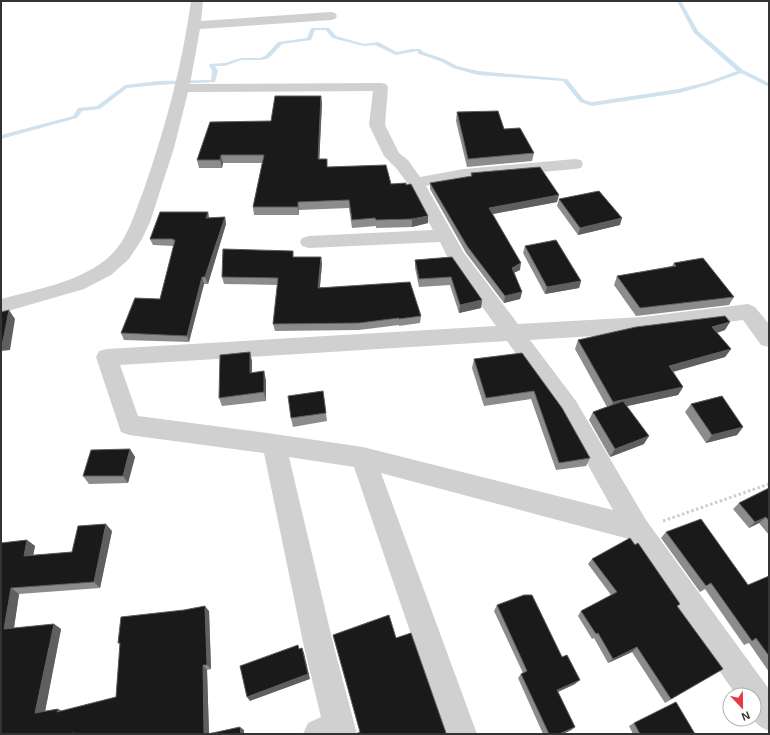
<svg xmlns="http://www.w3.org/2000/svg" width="770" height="735" font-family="Helvetica,sans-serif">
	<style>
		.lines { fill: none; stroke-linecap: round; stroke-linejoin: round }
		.stream { fill: #cfe2ee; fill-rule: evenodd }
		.path { stroke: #cdcdcd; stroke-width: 3; stroke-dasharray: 2.5 2.5; stroke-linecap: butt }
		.minor { fill: #d0d0d0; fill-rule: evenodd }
		.wall { fill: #8c8c8c }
		.shaded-wall { fill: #5f5f5f }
		.building { fill: #1a1a1a; stroke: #5f5f5f }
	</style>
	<rect width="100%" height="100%" fill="#fff"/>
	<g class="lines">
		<!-- stream -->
		<polygon class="stream" points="677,1 681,1 698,31 743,70 769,83 769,87 741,73 711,84 679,93 592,106 580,102 563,81 478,75 453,68 440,61 419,54 417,51 396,55 375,45 364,46 332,38 326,30 315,30 311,40 282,44 269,58 262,60 241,60 225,66 215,66 218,71 215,82 158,85 127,88 100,109 82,111 77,118 1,139 1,135 73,116 78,108 97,106 125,85 158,81 211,80 212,71 209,65 210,64 225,63 241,58 260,58 265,56 278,42 307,38 311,28 329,28 336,36 364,44 378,42 397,52 412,49 420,49 423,52 444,59 457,66 478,71 567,79 584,100 592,102 679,89 707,82 737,71 694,33"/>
		<!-- path -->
		<polyline class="path" points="663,521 769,484"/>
		<!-- minor -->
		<path class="minor" d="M191 1H203L201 21 331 12 335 13 337 16 335 19 331 20 200 29 190 84 381 83 386 84 388 87 385 125 399 153 408 160 420 177 464 169 575 159 581 160 583 164 581 168 575 169 464 179 426 186 464 253 518 324 642 317 748 304 755 307 769 324V347L761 345 743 320 642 333 530 340 576 401 646 520 769 689V731C748 722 754 715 754 695H736L629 539 381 473 477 734H445L354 467 289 457 334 647 357 734H303L308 723 321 717 304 647 264 453 129 435 121 432 96 357 99 351 107 349 496 326 450 262 440 242 309 248 302 246 300 242 302 238 309 236 433 230 408 184 396 168 384 156 369 125 373 91 188 92 174 148 150 222 142 239 129 259 111 275 84 289 1 313V299C38 289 81 282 110 256 128 239 134 214 143 192 165 129 182 67 191 1ZM507 341 560 415 613 510 363 447 274 434 138 416 120 365Z"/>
	</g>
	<!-- wall -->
	<g class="wall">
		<polygon points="322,103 319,159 328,167 391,184 406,185 428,223 412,227 376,228 376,226 352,228 349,208 299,210 299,215 254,215 253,207 262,163 223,163 222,168 199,168 197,160 271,121"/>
		<polygon points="457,112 504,129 534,153 532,161 467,167 456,121"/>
		<polygon points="471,173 557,202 492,214 520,270 514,273 522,292 520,299 504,303 466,253 430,189 430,183 471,177"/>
		<polygon points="559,199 620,225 578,235 557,206"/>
		<polygon points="208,212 209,218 225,217 226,224 208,284 204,284 189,342 124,340 121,333 160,299 174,246 153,245 150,239"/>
		<polygon points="525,246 581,281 579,288 545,294 523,253"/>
		<polygon points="294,257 321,257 322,264 320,287 421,316 420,323 399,326 399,325 359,330 275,331 273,324 278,285 224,284 222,277"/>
		<polygon points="452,257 482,300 481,308 459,313 450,285 419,287 415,268 415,260"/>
		<polygon points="674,263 734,297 729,305 636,316 614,285 617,276 672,266"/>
		<polygon points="725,330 717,333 731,349 725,357 673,372 683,387 678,395 627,406 644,444 610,457 589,420 593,412 607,407 575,349 578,340"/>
		<polygon points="522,353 590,458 586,466 556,470 531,399 484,406 472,368 474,359"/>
		<polygon points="252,361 252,373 266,380 266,401 222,406 219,398"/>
		<polygon points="323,391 327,421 293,427 291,418"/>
		<polygon points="691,404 743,427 737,435 706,443 685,412"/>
		<polygon points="130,449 135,457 128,483 89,484 83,476"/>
		<polygon points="769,488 769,535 759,523 749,528 733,509 739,503"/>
		<polygon points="112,531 100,588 19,594 14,628 54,624 61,629 45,711 58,709 62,711 116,697 120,644 118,643 209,611 211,669 207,670 209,734 244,730 244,734 1,734 1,543 27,540 35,546 33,555 72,552"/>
		<polygon points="666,532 748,585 769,576 769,672 749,643 744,645 705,589 700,592 661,538"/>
		<polygon points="592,559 677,607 723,669 665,703 632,652 608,663 594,638 592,639 578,616 581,611 611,595 588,564"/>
		<polygon points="497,605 575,684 558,692 575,727 571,730 563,734 543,734 518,678 521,674 523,673 494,611"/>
		<polygon points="333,635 396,638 446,733 445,734 356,734 360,732"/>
		<polygon points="634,723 695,734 633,734 629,726"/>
	</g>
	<!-- shaded-wall -->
	<g class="shaded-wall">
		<polygon points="321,96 322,103 319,167 318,159"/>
		<polygon points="221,155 223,163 222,168 220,160"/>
		<polygon points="559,195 557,202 488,215 489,208"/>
		<polygon points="298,202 299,210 299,215 298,207"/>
		<polygon points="208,212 209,219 206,218"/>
		<polygon points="428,216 428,223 412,227 412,219"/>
		<polygon points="225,217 226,224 208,284 205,277"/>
		<polygon points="622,218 620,225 578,235 580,228"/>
		<polygon points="321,257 322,264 319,295 318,288"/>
		<polygon points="521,263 520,270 511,274 512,268"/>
		<polygon points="202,277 204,284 189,342 187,336"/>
		<polygon points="581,281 579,288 545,294 547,287"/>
		<polygon points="522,292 520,299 504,303 505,296"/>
		<polygon points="482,300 481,308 459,313 460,305"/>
		<polygon points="9,310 15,319 10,350 1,351 1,342"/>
		<polygon points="730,322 725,330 707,336 712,327"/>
		<polygon points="731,349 725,357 665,374 669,366"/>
		<polygon points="250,352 252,361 252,382 250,373"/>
		<polygon points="264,371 266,380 266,401 264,392"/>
		<polygon points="683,387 678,395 609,410 613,402"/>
		<polygon points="743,427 737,435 706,443 712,435"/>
		<polygon points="649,436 644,444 610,457 615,449"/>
		<polygon points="130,449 135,457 128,483 123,476"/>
		<polygon points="766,517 759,523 749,528 755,522"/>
		<polygon points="106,524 112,531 100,588 94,582"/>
		<polygon points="27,540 35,546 32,562 24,556"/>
		<polygon points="11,588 19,594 13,634 4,629"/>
		<polygon points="205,606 209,611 211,669 207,665"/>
		<polygon points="54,624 61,629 44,717 35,713"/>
		<polygon points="637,647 632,652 608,663 613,659"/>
		<polygon points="302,648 304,653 310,679 250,701 247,697"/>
		<polygon points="203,665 207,670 209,734 204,734"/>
		<polygon points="580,680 575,684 553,694 557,690"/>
		<polygon points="58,709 65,713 57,712"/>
		<polygon points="240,727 244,730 244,734 241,734"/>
		<polygon points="575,727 571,730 563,734 559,734"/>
	</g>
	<!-- building -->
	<g class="building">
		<polygon points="275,96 321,96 318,159 327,159 327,167 386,165 391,184 406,183 406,185 411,184 428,216 412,219 376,220 375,218 352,220 349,200 298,202 298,207 253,207 264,155 221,155 220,160 197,160 210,122 271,121"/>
		<polygon points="498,111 504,129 520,128 534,153 468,159 457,112"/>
		<polygon points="540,167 559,195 489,208 521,263 512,268 522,292 505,296 467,246 430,183 472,176 471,173"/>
		<polygon points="599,191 622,218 580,228 559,199"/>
		<polygon points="160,212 208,212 206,218 225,217 205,277 202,277 187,336 121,333 135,298 160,299 175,240 173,240 173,239 150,239"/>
		<polygon points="556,240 581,281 547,287 525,246"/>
		<polygon points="223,249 293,251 293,257 321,257 318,288 410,282 421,316 399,319 399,318 359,323 273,324 278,278 222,277"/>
		<polygon points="452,257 482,300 460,305 451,277 419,279 415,260"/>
		<polygon points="703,258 734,297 640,308 617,276 676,266 674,263"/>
		<polygon points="9,310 3,341 1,342 1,312"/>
		<polygon points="725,316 730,322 712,327 731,349 669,366 683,387 613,402 578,340 636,327"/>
		<polygon points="250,352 250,373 264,371 264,392 219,398 220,355"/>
		<polygon points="522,353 562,408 590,458 559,463 534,391 486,398 474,359"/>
		<polygon points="323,391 326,413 291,418 288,396"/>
		<polygon points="722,396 743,427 712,435 691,404"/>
		<polygon points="623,401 649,436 615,449 593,412"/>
		<polygon points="130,449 123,476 83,476 91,450"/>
		<polygon points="769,488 769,521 766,517 755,522 739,503"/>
		<polygon points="701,519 748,585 769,576 769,656 756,638 752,641 711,583 706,586 666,532"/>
		<polygon points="106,524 94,582 11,588 4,629 54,624 35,713 58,709 57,712 116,697 120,643 118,643 121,617 184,610 205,606 207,665 203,665 204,734 74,734 74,733 68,734 1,734 1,543 27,540 24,556 72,552 78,526"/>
		<polygon points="630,538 635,545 638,543 680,604 677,606 723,669 671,699 637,647 613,659 598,633 596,634 581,611 617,592 592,559"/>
		<polygon points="524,595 532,595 562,657 567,655 580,680 557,690 575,727 559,734 549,734 521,674 527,671 497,605"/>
		<polygon points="389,615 396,638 411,633 446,733 442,734 356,734 360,732 333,635"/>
		<polygon points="298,645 299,649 302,648 308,674 247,697 240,666"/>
		<polygon points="676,702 695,734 640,734 634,723"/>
		<polygon points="240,727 241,734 208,734"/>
	</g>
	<!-- border -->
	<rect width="770" height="735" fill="none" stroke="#333333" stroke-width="4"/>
	<!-- north arrow -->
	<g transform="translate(742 707) rotate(158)"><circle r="19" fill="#ffffff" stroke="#adadad"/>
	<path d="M0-3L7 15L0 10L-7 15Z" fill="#e63946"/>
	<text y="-6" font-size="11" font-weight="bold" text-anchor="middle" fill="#333333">N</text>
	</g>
</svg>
